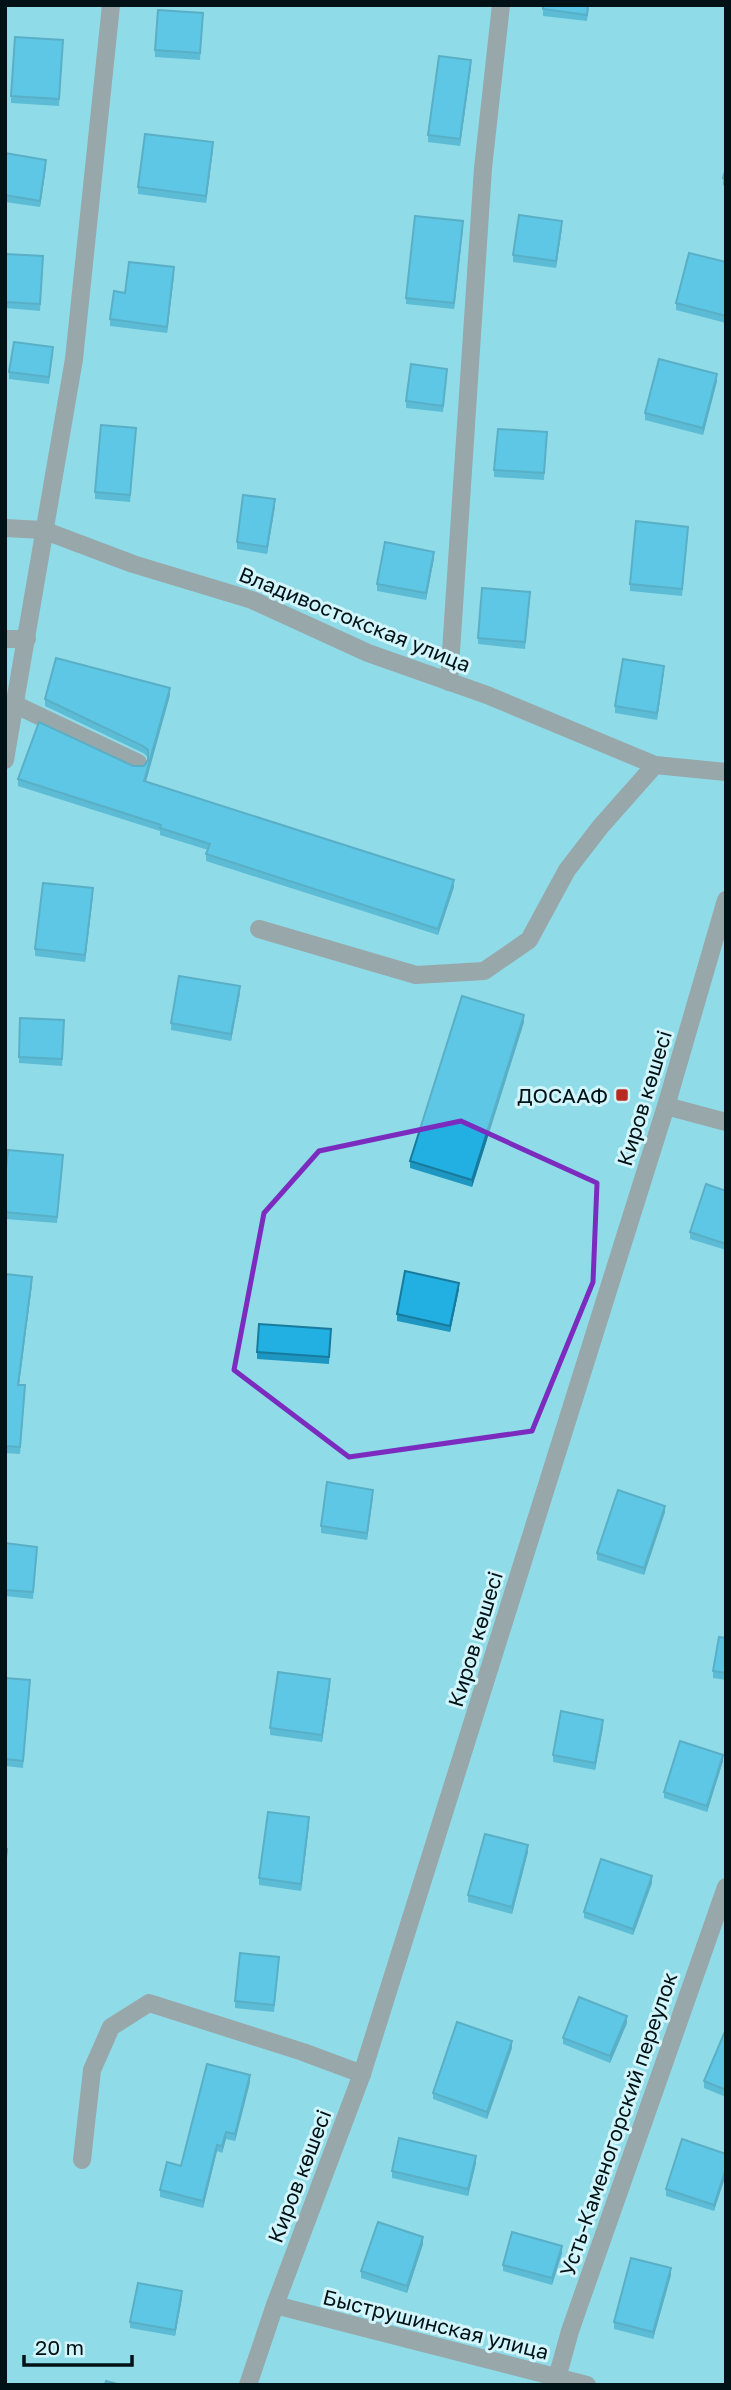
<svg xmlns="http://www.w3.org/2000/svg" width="731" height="2390" font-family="'Golos Text',sans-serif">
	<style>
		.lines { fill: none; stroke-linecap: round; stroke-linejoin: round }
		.minor { stroke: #a16860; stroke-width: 18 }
		.wall { fill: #1d97c2 }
		.shaded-wall { fill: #187b9e }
		.building { fill: #22b0e2; stroke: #187b9e; stroke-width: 2 }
		.marked { fill: none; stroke: #7b2cbf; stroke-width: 5; stroke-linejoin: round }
		.poi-dot { fill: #b82a21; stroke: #d1f5fb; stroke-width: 2.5 }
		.labels { text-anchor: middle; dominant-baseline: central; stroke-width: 6; stroke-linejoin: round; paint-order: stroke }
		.street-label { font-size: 21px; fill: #001216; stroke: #d1f5fb }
		.poi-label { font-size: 21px; fill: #001216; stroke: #d1f5fb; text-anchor: end }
	</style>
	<rect width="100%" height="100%" fill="#8fdbe8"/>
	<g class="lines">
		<!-- minor -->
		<g class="minor">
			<polyline points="5,528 43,530 133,564 252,600 368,653 487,695 655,765 726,772"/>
			<polyline points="5,639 27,639"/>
			<polyline points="449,682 483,168 501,5"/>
			<polyline points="16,705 138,763"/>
			<polyline points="5,760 74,359 111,5"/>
			<polyline points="259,929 416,975 484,971 529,940 567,870 601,826 655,765"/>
			<polyline points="666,1106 726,1122"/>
			<polyline points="82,2160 92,2070 111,2027 149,2003 303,2052 362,2074"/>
			<polyline points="275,2305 587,2385"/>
			<polyline points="557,2378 570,2331 726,1887"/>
			<polyline points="248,2385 275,2305 362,2074 666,1106 726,900"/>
		</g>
	</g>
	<!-- wall -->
	<g class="wall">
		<polygon points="543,5 589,5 587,21 543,16"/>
		<polygon points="203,13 200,60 155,57 155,50"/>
		<polygon points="63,40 59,106 11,103 11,96"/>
		<polygon points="471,67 460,146 428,142 428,135"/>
		<polygon points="213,149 206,203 138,194 138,187"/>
		<polygon points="5,153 46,167 40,207 5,202"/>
		<polygon points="726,168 726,186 723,185 723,178"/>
		<polygon points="463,228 454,309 406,304 406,298"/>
		<polygon points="562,228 556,268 513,262 513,255"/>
		<polygon points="5,254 43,263 40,311 5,308"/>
		<polygon points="726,262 726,323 676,310 676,303"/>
		<polygon points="174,274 167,333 110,326 110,319 125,293"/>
		<polygon points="53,354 49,384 9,379 9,372"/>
		<polygon points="447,375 443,412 406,408 406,401"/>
		<polygon points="717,381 703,435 645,420 645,413"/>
		<polygon points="547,432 544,480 494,477 494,470"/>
		<polygon points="136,434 130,502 95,499 95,492"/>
		<polygon points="275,506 267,554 237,549 237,542"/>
		<polygon points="688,534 682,596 630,591 630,584"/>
		<polygon points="434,558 426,600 377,591 377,584"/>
		<polygon points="530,599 525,649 478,644 478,638"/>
		<polygon points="664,672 657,720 615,713 615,706"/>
		<polygon points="170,695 146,782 454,887 438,935 206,861 206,854 208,850 160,835 160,831 18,786 18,779 144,766 148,761 148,757 143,753 45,706 45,699"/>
		<polygon points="93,895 85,962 35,956 35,949"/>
		<polygon points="240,993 231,1041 171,1030 171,1023"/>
		<polygon points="20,1018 64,1020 62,1066 19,1063"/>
		<polygon points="524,1022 472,1187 410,1168 410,1161"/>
		<polygon points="63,1162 57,1223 5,1219 5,1179"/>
		<polygon points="726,1191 726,1250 690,1239 690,1232"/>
		<polygon points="5,1274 32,1284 19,1385 25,1392 20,1454 5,1453"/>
		<polygon points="459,1289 450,1332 397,1321 397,1314"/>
		<polygon points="331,1329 329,1364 257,1359 257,1352"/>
		<polygon points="373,1496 367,1540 321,1533 321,1526"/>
		<polygon points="665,1512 644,1575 597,1560 597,1553"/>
		<polygon points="5,1543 37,1553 33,1599 5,1596"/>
		<polygon points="726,1638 726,1680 713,1678 713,1671"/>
		<polygon points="5,1678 30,1687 23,1768 5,1766"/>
		<polygon points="330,1686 322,1742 270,1735 270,1728"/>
		<polygon points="603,1727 595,1770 553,1762 553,1755"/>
		<polygon points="723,1761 707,1812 664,1798 664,1792"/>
		<polygon points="309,1824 301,1891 259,1885 259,1878"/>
		<polygon points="528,1852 512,1914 468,1902 468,1895"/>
		<polygon points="652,1883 633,1935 584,1918 584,1912"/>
		<polygon points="279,1964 274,2012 235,2008 235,2001"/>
		<polygon points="627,2023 610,2063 563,2044 563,2038"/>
		<polygon points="726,2029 726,2097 704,2088 704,2081"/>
		<polygon points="512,2048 487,2119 433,2099 433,2093"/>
		<polygon points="250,2082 235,2141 226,2139 222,2153 217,2151 203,2208 160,2197 160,2190 181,2166"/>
		<polygon points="726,2154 714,2211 666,2196 666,2189"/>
		<polygon points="476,2163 468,2196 392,2178 392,2171"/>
		<polygon points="423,2244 407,2293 361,2278 361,2271"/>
		<polygon points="562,2253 552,2285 503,2271 503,2265"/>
		<polygon points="671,2275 653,2339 614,2329 614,2322"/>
		<polygon points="182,2298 175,2336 130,2328 130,2322"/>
	</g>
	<!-- shaded-wall -->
	<g class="shaded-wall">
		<polygon points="471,60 471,67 460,146 460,139"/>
		<polygon points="213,142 213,149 206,203 206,196"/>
		<polygon points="46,160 46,167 40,207 40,201"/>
		<polygon points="463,221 463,228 454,309 454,303"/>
		<polygon points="562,221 562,228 556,268 556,261"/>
		<polygon points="174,267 174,274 167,333 167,327"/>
		<polygon points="717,374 717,381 703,435 703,428"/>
		<polygon points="275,499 275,506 267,554 267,547"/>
		<polygon points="434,552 434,558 426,600 426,593"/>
		<polygon points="664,666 664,672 657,720 657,713"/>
		<polygon points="170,688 170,695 144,788 144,781"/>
		<polygon points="454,880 454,887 438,935 438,929"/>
		<polygon points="93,888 93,895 85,962 85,955"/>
		<polygon points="240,986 240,993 231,1041 231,1034"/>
		<polygon points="524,1015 524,1022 472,1187 472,1180"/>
		<polygon points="32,1277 32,1284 18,1391 18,1385"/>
		<polygon points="459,1283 459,1289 450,1332 450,1326"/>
		<polygon points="373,1490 373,1496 367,1540 367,1533"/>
		<polygon points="665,1506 665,1512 644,1575 644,1568"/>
		<polygon points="330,1679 330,1686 322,1742 322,1735"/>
		<polygon points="603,1720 603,1727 595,1770 595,1763"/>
		<polygon points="723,1755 723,1761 707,1812 707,1806"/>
		<polygon points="309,1817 309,1824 301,1891 301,1884"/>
		<polygon points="528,1845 528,1852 512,1914 512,1907"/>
		<polygon points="652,1876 652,1883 633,1935 633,1929"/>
		<polygon points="627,2016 627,2023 610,2063 610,2056"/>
		<polygon points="512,2041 512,2048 487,2119 487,2112"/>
		<polygon points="250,2075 250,2082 235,2141 235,2134"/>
		<polygon points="226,2132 226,2139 222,2153 222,2146"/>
		<polygon points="217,2145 217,2151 203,2208 203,2201"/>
		<polygon points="476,2156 476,2163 468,2196 468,2189"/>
		<polygon points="726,2168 726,2175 714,2211 714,2205"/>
		<polygon points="423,2237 423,2244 407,2293 407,2286"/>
		<polygon points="562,2246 562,2253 552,2285 552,2278"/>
		<polygon points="671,2268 671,2275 653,2339 653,2332"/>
		<polygon points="182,2291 182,2298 175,2336 175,2330"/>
	</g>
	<!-- building -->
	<g class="building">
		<polygon points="543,5 588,5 587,15 543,9"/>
		<polygon points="158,10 203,13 200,53 155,50"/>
		<polygon points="15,37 63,40 59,99 11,96"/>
		<polygon points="439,56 471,60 460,139 428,135"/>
		<polygon points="145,134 213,142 206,196 138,187"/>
		<polygon points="5,153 46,160 40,201 5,195"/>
		<polygon points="726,168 726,179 723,178"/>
		<polygon points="519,215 562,221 556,261 513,255"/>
		<polygon points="415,216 463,221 454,303 406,298"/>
		<polygon points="689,253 726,262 726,316 676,303"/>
		<polygon points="5,254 43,256 40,304 5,302"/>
		<polygon points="129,262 174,267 167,327 110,319 114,291 125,293"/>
		<polygon points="14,342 53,347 49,377 9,372"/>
		<polygon points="659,359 717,374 703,428 645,413"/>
		<polygon points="411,364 447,369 443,406 406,401"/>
		<polygon points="101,425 136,428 130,495 95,492"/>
		<polygon points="498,429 547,432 544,473 494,470"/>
		<polygon points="243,495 275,499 267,547 237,542"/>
		<polygon points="636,521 688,527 682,589 630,584"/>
		<polygon points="385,542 434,552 426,593 377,584"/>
		<polygon points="482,588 530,592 525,642 478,638"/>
		<polygon points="56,658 170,688 144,781 454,880 438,929 206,854 210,844 160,828 161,825 18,779 39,722 133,766 144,766 148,760 148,750 143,746 45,699"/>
		<polygon points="623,659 664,666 657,713 615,706"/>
		<polygon points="43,883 93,888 85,955 35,949"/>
		<polygon points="179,976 240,986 231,1034 171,1023"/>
		<polygon points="462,996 524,1015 472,1180 410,1161"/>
		<polygon points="20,1018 64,1020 62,1059 19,1057"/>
		<polygon points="8,1150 63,1155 57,1217 5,1212 5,1179"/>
		<polygon points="706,1184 726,1191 726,1244 690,1232"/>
		<polygon points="405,1271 459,1283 450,1326 397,1314"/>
		<polygon points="5,1274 32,1277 18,1385 25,1385 20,1447 5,1446"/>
		<polygon points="259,1324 331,1329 329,1357 257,1352"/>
		<polygon points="327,1482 373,1490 367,1533 321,1526"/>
		<polygon points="618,1490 665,1506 644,1568 597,1553"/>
		<polygon points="5,1543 37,1547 33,1592 5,1590"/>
		<polygon points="719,1637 726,1638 726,1673 713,1671"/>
		<polygon points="278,1672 330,1679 322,1735 270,1728"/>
		<polygon points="5,1678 30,1680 23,1761 5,1759"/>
		<polygon points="561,1711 603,1720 595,1763 553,1755"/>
		<polygon points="680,1741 723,1755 707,1806 664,1792"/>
		<polygon points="268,1812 309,1817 301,1884 259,1878"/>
		<polygon points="485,1834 528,1845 512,1907 468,1895"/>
		<polygon points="5,1848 7,1849 5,1867"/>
		<polygon points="601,1859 652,1876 633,1929 584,1912"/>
		<polygon points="240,1953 279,1957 274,2005 235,2001"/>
		<polygon points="579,1997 627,2016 610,2056 563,2038"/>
		<polygon points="457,2022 512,2041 487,2112 433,2093"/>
		<polygon points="726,2029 726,2090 704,2081"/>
		<polygon points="207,2064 250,2075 235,2134 226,2132 222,2146 217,2145 203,2201 160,2190 167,2162 181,2166"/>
		<polygon points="399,2138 476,2156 468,2189 392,2171"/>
		<polygon points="682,2139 726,2154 726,2168 714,2205 666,2189"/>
		<polygon points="378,2222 423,2237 407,2286 361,2271"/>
		<polygon points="512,2232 562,2246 552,2278 503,2265"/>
		<polygon points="631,2258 671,2268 653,2332 614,2322"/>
		<polygon points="138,2283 182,2291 175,2330 130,2322"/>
		<polygon points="106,2381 121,2385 105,2385"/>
	</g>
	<!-- marked area -->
	<path d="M0 0H731V2390H0ZM461 1121 597 1183 593 1282 532 1431 349 1457 234 1370 264 1213 319 1151Z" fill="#8fdbe8" fill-opacity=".55" fill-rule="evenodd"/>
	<path class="marked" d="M461 1121 597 1183 593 1282 532 1431 349 1457 234 1370 264 1213 319 1151Z"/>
	<!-- markers -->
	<rect class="poi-dot" x="615" y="1088" width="14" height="14" rx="3.5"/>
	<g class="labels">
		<!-- street labels -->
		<g class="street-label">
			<text transform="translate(355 619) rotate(22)">Владивостокская улица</text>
			<text transform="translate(644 1098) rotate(-73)">Киров көшесі</text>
			<text transform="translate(475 1639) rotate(-73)">Киров көшесі</text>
			<text transform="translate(618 2124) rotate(-71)">Усть-Каменогорский переулок</text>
			<text transform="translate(299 2176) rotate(-69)">Киров көшесі</text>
			<text transform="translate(436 2324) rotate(14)">Быструшинская улица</text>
		</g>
		<!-- poi labels -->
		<g class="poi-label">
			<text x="608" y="1095">ДОСААФ</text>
		</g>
	</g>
	<!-- border -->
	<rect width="731" height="2390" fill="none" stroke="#001216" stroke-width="14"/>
	<!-- scale -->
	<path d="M24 2355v10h108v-10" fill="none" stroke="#001216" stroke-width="3.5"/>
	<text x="35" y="2355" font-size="21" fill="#001216" stroke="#d1f5fb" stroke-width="5" paint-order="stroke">20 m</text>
</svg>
